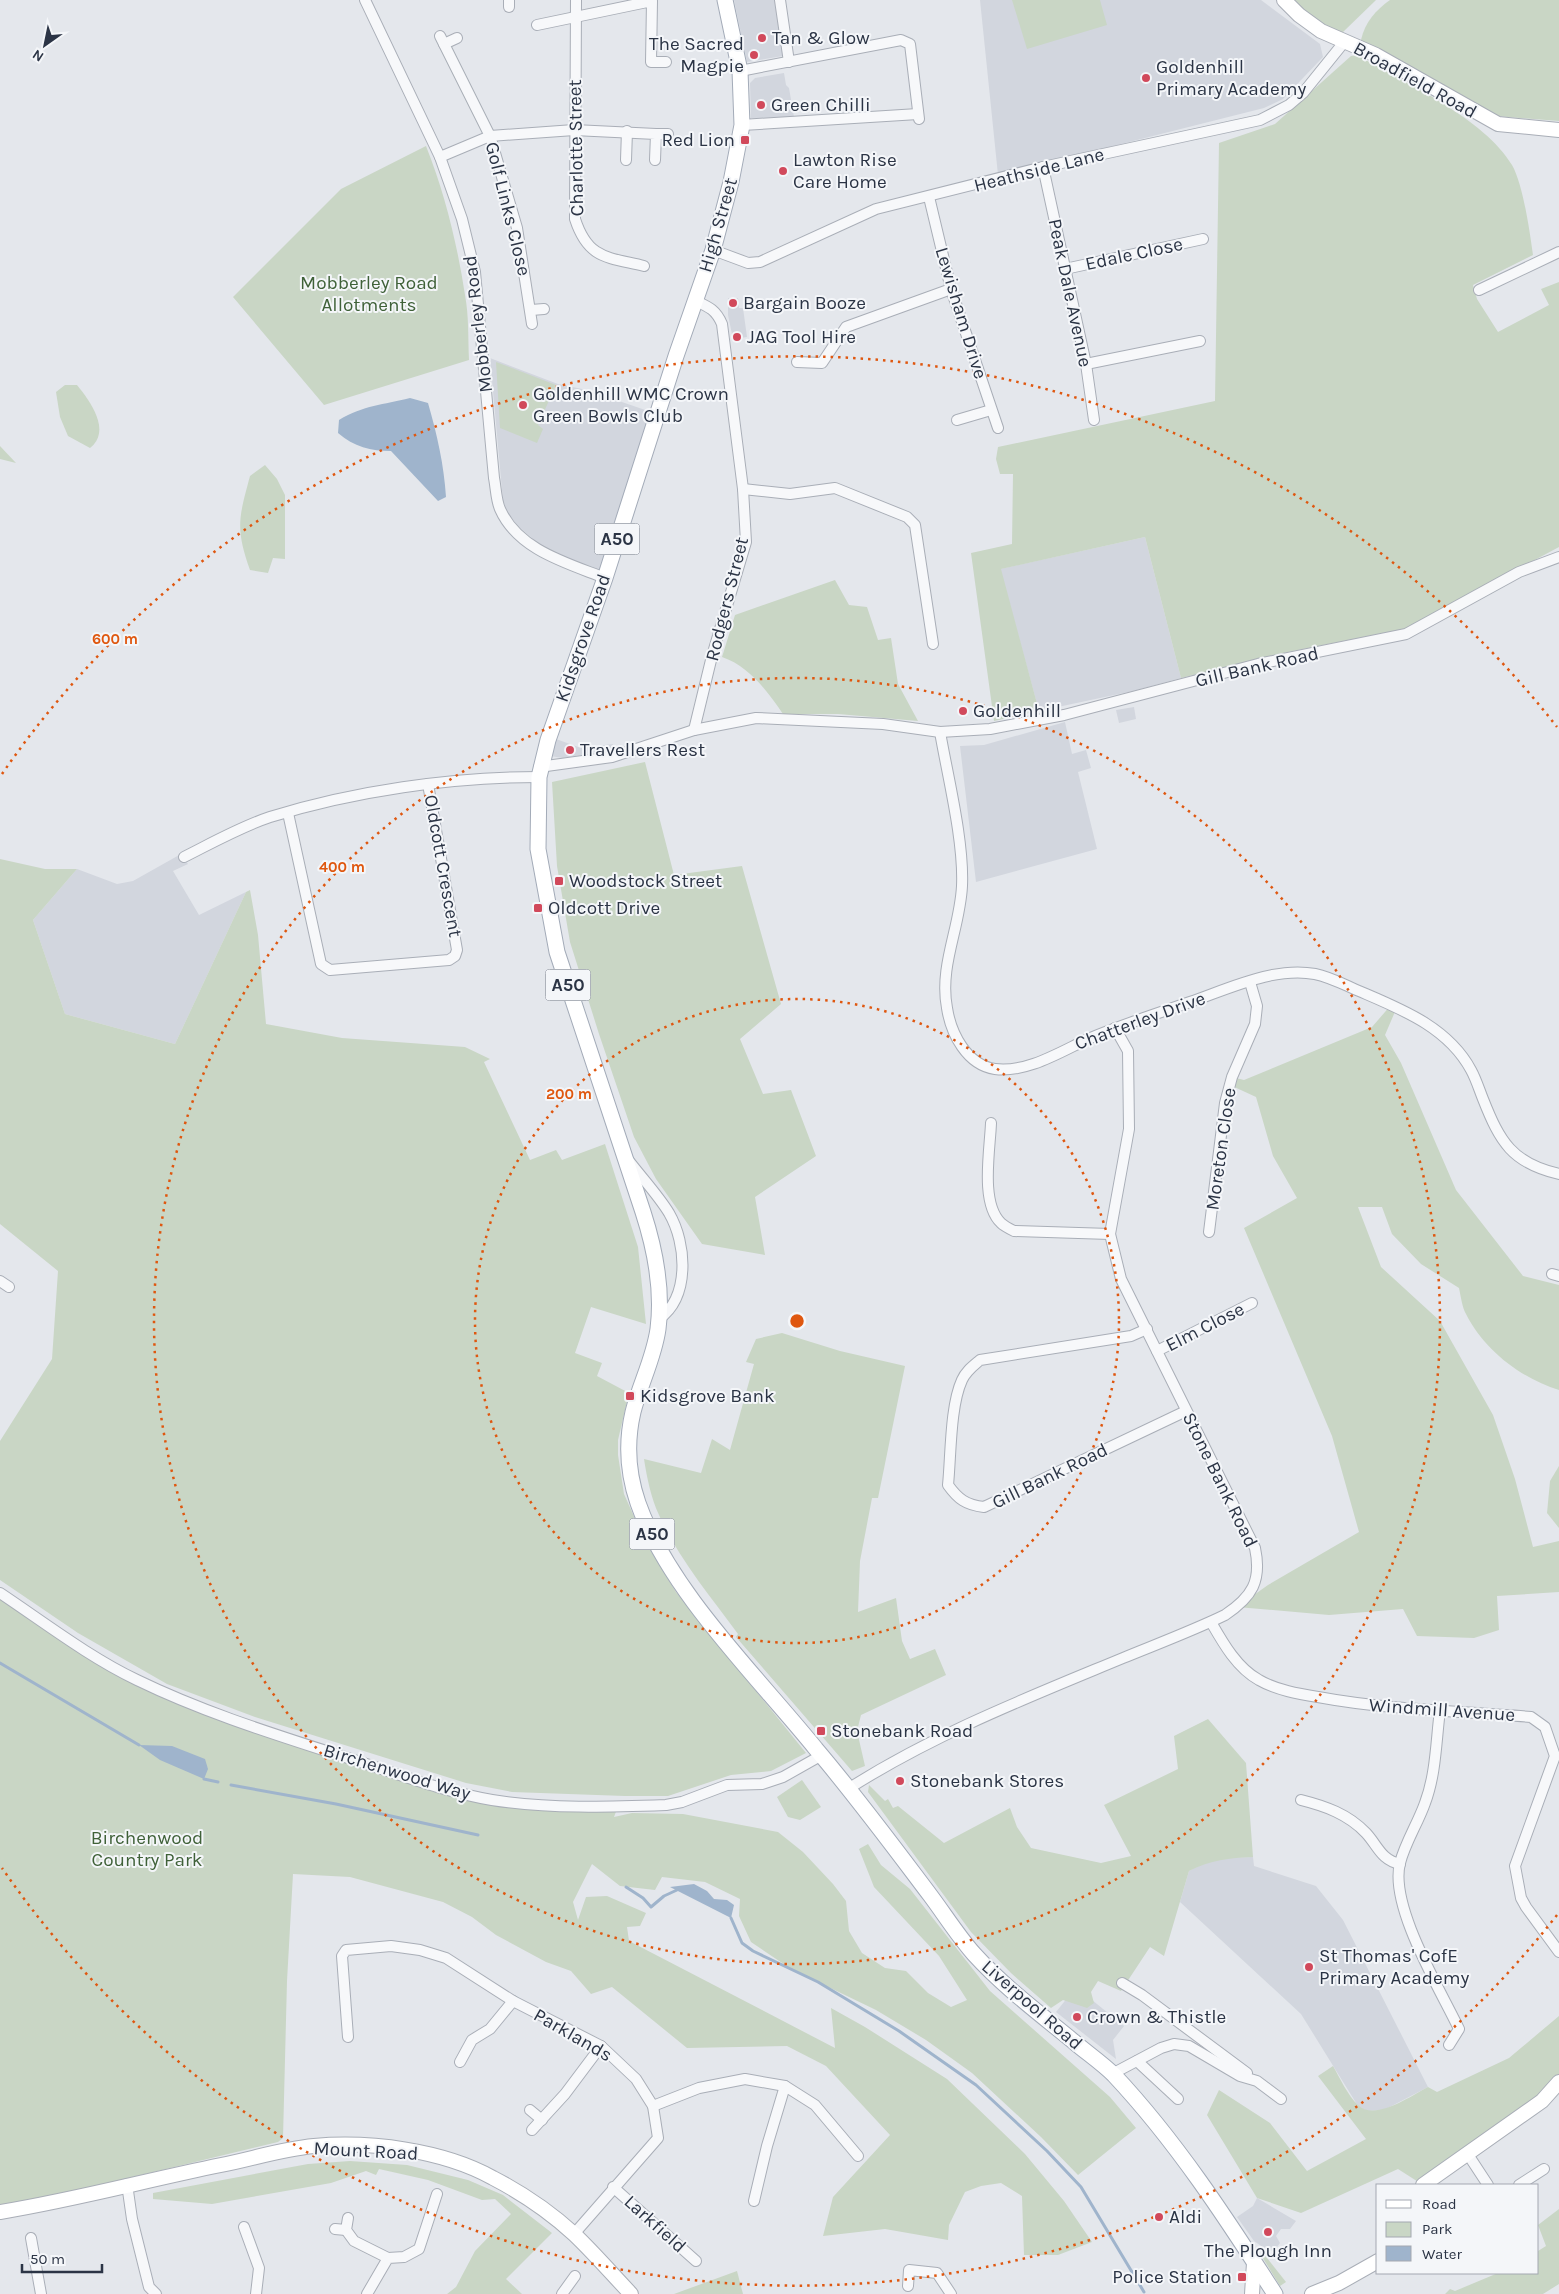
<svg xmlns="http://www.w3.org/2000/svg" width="1559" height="2294" font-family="Karla,sans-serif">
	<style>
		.built { fill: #d2d6de }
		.green { fill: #c9d6c5 }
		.water { fill: #9fb4cc }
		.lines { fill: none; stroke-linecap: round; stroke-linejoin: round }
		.stream { stroke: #9fb4cc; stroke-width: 3 }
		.street-casing { stroke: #a9aeb7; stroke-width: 12 }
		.secondary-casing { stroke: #a9aeb7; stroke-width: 16 }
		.primary-casing { stroke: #a3abb8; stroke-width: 17 }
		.street { stroke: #f7f8fa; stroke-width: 10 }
		.secondary { stroke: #fff; stroke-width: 14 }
		.primary { stroke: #fff; stroke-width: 15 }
		.ring { fill: none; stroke: #df570f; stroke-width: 2.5; stroke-dasharray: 2.5 5 }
		.poi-dot { fill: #d1495b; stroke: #f4f6f9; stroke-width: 2 }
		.labels { text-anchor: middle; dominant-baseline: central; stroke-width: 4; stroke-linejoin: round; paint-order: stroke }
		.shield { fill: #f4f6f9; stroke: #676e7b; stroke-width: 1 }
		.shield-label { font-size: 18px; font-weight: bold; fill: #2b3445 }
		.poi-label { font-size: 19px; fill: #2b3445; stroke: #f4f6f9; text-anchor: start }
		.street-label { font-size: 19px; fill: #2b3445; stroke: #f4f6f9 }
		.park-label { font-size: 19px; fill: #3f6138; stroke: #f4f6f9 }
		.centre { fill: #df570f; stroke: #f4f6f9; stroke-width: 2.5 }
		.ring-label { font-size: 15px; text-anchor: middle; font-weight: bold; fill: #df570f; stroke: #f4f6f9; stroke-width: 4; stroke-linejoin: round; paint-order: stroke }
	</style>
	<rect width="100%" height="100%" fill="#e4e7ec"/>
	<!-- built -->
	<g class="built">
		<polygon points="734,0 777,0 783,56 747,62"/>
		<polygon points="980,0 1261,0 1320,44 1323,57 1283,99 1264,108 998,175"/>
		<polygon points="784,73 786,85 789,88 794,117 751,118 750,83 755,78"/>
		<polygon points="728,298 738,298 739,308 743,308 747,337 733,339 728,315"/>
		<polygon points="490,358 558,384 587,390 651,412 602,572 547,551 518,526 508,513 503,501"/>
		<polygon points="1145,537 1181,678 1133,691 1039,711 1000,569"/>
		<polygon points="1134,707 1136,719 1119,723 1116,710"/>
		<polygon points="1065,722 1072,754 1086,750 1091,768 1078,772 1097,849 976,882 960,746 984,745"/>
		<polygon points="556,739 581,748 613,744 611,750 563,758 550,756"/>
		<polygon points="181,854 188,864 173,871 199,915 246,892 175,1044 65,1014 33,920 77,869 117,884 133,881"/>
		<polygon points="1253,1857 1254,1866 1316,1886 1343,1920 1428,2087 1384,2110 1367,2111 1358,2106 1301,2014 1180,1902 1189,1871 1206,1862 1222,1858"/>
		<polygon points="1076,1987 1124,2026 1113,2040 1116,2059 1056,2012"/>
		<polygon points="1257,2198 1296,2221 1290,2229 1281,2229 1276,2236 1280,2243 1274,2251 1267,2250 1254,2241 1237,2217 1253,2206"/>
	</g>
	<!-- green -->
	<g class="green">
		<polygon points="1012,0 1100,0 1107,25 1027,49"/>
		<polygon points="1290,0 1376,0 1342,33 1310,18"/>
		<path d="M1390 0H1559V121L1496 116 1459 98 1361 40C1365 22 1376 10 1390 0Z"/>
		<path d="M1357 55C1404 82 1485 119 1512 165 1523 184 1530 233 1533 255L1473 285 1477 299 1498 332 1549 305 1541 289 1559 282V547L1408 628 1288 652 1181 678 1145 537 1001 569 1039 711 994 721 971 553 1012 544 1013 474H1000L996 459 998 447 1215 401 1219 143 1275 124 1351 56Z"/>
		<path d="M426 146C445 194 457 243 465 295 469 316 468 338 469 360L324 405 233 297 341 189Z"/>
		<polygon points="496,362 556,385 538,425 543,429 537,443 500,428"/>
		<path d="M65 385H77C90 401 112 431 90 448L68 436 60 417 56 392Z"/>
		<polygon points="0,446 16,463 0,459"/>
		<path d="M265 465 277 479 285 495V559L273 558 268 573 250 570C235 528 239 517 250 476Z"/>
		<path d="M835 580 849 605 867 607 878 640 891 638 898 684 918 721 838 714H783C768 692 749 666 722 657L735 615Z"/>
		<polygon points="645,762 674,875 742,866 781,1004 740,1039 763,1094 791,1090 816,1156 755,1197 765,1255 702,1244 656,1179 634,1137 599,1034 570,942 557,866 552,782"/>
		<polygon points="0,859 45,869 77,869 33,920 65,1014 175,1044 246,892 250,890 258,935 266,1024 342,1038 465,1047 490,1059 484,1062 530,1160 556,1150 562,1160 605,1144 638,1247 646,1324 591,1307 575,1353 602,1363 597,1376 629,1393 618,1440 618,1455 624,1494 645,1541 676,1592 806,1753 771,1771 731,1775 668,1796 625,1796 512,1792 466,1783 255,1717 167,1684 78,1633 0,1580 0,1441 52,1359 58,1271 0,1224"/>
		<path d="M1391 1005 1397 1007 1385 1035 1401 1063 1456 1190 1523 1276 1559 1285V1390C1522 1379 1484 1350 1466 1314 1462 1307 1461 1297 1459 1288L1421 1264 1392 1234 1382 1207H1358L1381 1267 1440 1321 1493 1415 1515 1479 1533 1547 1559 1541V1592L1497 1596 1499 1630 1474 1638 1417 1636 1403 1609 1329 1615 1237 1607 1268 1585 1359 1532 1332 1436 1244 1228 1297 1198 1273 1156 1256 1097 1230 1085 1232 1077 1244 1080 1372 1027Z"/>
		<path d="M782 1333 840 1351 905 1366 878 1498H872L860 1561 858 1612 896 1598 902 1641 910 1659 935 1649 946 1675 861 1715 857 1731 865 1766 852 1771 736 1637 738 1634C711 1597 678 1558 659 1515 651 1498 647 1478 644 1459L701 1473 712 1439 730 1450 754 1364 746 1362 756 1339Z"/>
		<polygon points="1559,1466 1559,1528 1547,1513 1550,1481"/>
		<polygon points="0,1593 96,1658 190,1704 495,1800 618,1806 614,1817 632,1813 683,1814 778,1832 803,1852 833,1884 846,1901 849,1931 862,1953 885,1968 906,1971 928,1993 951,2007 967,2000 939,1956 874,1887 859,1849 868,1844 881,1865 910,1889 990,1991 1110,2097 1136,2128 1078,2175 1041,2137 972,2073 926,2040 876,2010 791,1969 751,1942 739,1916 740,1899 705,1882 662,1877 655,1890 620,1886 592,1864 573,1902 578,1920 586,1897 607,1896 646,1913 640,1926 627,1927 629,1941 835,2048 831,2008 865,2027 947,2079 1025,2154 1064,2201 1092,2242 1058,2255 1024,2255 1022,2196 1001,2183 981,2186 965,2192 949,2225 948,2240 885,2229 823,2236 833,2197 890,2135 826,2066 787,2046 687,2048 612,1987 591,1994 571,1971 546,1962 496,1935 472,1917 443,1902 350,1877 293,1874 287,1981 283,2138 278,2142 42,2199 0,2206"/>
		<path d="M1208 1719 1246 1763 1253 1857C1229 1858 1211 1860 1189 1871L1164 1956 1150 1947 1121 1991 1098 1981 1091 1992 1094 2003 1087 2008 1063 2000 1051 2008 1011 1973 971 1932 868 1792 869 1785 885 1801 888 1799 893 1808 898 1806 944 1843 1010 1808 1017 1827 1031 1848 1101 1863 1131 1856 1104 1805 1178 1769 1174 1736Z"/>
		<polygon points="802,1780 821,1807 800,1820 788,1817 777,1797"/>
		<path d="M1559 2016V2082L1423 2185 1398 2169 1301 2213 1257 2198 1207 2115 1219 2090 1270 2123 1307 2171 1366 2139 1318 2076 1333 2066C1340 2078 1348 2096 1358 2105 1375 2122 1412 2095 1428 2087L1437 2092 1509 2058Z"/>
		<polygon points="350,2161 407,2165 468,2180 503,2195 552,2233 506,2279 522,2294 447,2294 456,2287 475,2251 511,2214 495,2199 482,2200 428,2180 379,2169 376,2175 366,2171 331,2183 212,2204 153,2199 153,2193 308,2164"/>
		<polygon points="1559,2209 1559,2284 1543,2294 1445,2294 1450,2289 1455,2291 1498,2273 1538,2273 1538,2251 1546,2246 1538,2225"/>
		<polygon points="1263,2253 1286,2282 1280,2286 1261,2255"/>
		<polygon points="737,2271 743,2294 674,2294"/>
	</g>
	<!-- water -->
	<g class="water">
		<path d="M410 398 428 403C437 434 444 465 446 497L438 501 391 451C371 451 354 447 338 433L339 420C364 405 383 405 410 398Z"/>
		<polygon points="139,1745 172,1746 205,1759 208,1769 204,1779 160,1760"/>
		<polygon points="694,1884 707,1891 714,1899 727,1900 734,1905 731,1918 670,1887"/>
	</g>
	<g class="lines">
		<!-- stream -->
		<g class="stream">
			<polyline points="0,1663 139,1745"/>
			<polyline points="204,1779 218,1782"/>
			<polyline points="231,1785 336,1804 478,1835"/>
			<polyline points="626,1887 643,1898 651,1907 664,1896 677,1890"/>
			<polyline points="731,1918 742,1943 753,1951 818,1982 899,2031 976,2085 1047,2151 1081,2187 1144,2292"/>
		</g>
		<defs>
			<g id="street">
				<path d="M365 0 440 157 462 219 475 272 494 478C496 488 496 500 500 509 518 550 567 563 605 578"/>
				<polyline points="509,0 509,7"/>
				<path d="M576 0 575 219C588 259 607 257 644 266"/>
				<polyline points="780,0 789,62"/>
				<polyline points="537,25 652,1 651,62 666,62"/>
				<polyline points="440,36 490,136 517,228 532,324"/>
				<polyline points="444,44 457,38"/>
				<polyline points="740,71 901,40 910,44 919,119"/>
				<polyline points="742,125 918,114"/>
				<polyline points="656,134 668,134"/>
				<polyline points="440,157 490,136 574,130 656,134 655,160"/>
				<polyline points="626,160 627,131"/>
				<polyline points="1043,167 1086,364 1094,420"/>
				<polyline points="929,197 951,289 998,428"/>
				<polyline points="713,250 748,263 760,262 876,209 1043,167 1260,120 1289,105 1303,93 1345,41"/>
				<polyline points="1065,269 1203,239"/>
				<polyline points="1479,290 1559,252"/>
				<polyline points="531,310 544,309"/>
				<polyline points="797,362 822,363 846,327 951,289"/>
				<polyline points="1086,364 1200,341"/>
				<polyline points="957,420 991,410"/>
				<polyline points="743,489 790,494 835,488 907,517 915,525 933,644"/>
				<path d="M694 730 712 656 746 542 743 489 722 324C716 310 709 307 696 301"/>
				<path d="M940 732C948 778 964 841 962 886 960 928 939 966 947 1008 951 1034 967 1065 995 1069 1027 1073 1060 1052 1088 1039 1121 1025 1156 1014 1190 1002 1228 989 1275 966 1315 974 1330 977 1345 985 1359 991 1401 1009 1448 1027 1471 1070 1476 1079 1479 1089 1483 1099 1500 1142 1512 1163 1559 1174"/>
				<polyline points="539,767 612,757 694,730 756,718 883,724 940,732 990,729 1064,715 1258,664 1406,634 1519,572 1559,557"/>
				<polyline points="288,813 321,964 330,970 449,960 455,956 457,950 428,784"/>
				<path d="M184 857C212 843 240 827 270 817 354 791 451 777 539 777"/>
				<path d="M991 1123C990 1150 980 1203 1001 1223 1004 1226 1010 1229 1014 1231L1110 1234"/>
				<path d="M629 1161C642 1178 658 1195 669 1213 687 1244 690 1297 659 1319"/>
				<polyline points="1209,1232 1225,1103 1232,1077 1255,1024 1257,1006 1250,982"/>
				<polyline points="1552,1274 1559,1276"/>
				<polyline points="0,1281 9,1287"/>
				<path d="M1147 1329 1131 1336 980 1360C973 1366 966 1371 962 1380 950 1406 951 1456 948 1485 958 1499 966 1505 984 1507L1186 1411"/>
				<polyline points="1157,1351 1252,1303"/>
				<path d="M0 1593C45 1623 89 1657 137 1680 207 1714 280 1736 354 1760 398 1774 445 1792 492 1800 549 1809 608 1807 666 1805L682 1802 727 1785 762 1784 783 1777 822 1755"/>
				<path d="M1211 1622C1223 1643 1237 1668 1259 1680 1276 1690 1299 1694 1318 1697 1388 1710 1460 1711 1531 1717L1545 1727 1555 1756 1515 1866 1521 1898 1526 1907 1559 1952"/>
				<path d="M1440 1710C1436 1741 1436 1774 1425 1803 1418 1823 1405 1843 1400 1863 1389 1906 1440 1989 1459 2029L1449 2045"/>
				<path d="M848 1789C934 1734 1029 1697 1123 1658 1157 1644 1192 1631 1225 1615 1252 1597 1262 1581 1255 1548L1121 1279 1110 1234 1129 1129 1128 1051 1115 1028"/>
				<path d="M1301 1800C1325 1806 1348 1814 1366 1833 1378 1846 1381 1860 1400 1864"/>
				<polyline points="1122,1983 1142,1995 1247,2073"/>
				<polyline points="348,2037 342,1956 346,1950 391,1946 420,1950 446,1958 513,2001 601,2046 636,2079 653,2106 658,2138 574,2234"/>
				<polyline points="1137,2061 1178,2099"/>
				<polyline points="460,2062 472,2040 490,2029 513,2001"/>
				<polyline points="1112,2074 1161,2048 1174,2044 1189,2046 1240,2076 1257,2081 1281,2099"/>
				<polyline points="653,2106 699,2088 745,2079 785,2086 815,2105 858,2156"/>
				<polyline points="530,2110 542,2120"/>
				<polyline points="532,2130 565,2094 601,2046"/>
				<polyline points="1467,2153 1488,2185"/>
				<polyline points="127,2184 132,2219 149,2287 156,2294"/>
				<polyline points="1519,2185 1544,2169"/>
				<polyline points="613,2187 696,2261"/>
				<polyline points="754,2201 767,2146 785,2086"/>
				<polyline points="348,2218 346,2230 354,2241 388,2258"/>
				<polyline points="244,2227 259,2268 256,2294"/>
				<polyline points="335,2229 346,2230"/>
				<polyline points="31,2238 41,2294"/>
				<polyline points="908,2286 909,2270 937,2273 951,2294"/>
				<polyline points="367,2294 388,2258 404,2257 419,2249 437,2194"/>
				<polyline points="562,2294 575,2276"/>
			</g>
			<g id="secondary">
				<polyline points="1284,0 1299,15 1321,31 1376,55 1498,124 1559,130"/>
				<polyline points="1423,2185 1542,2101 1559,2082"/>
				<path d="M0 2212C74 2200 147 2180 221 2165 252 2159 282 2149 314 2146 370 2141 443 2150 493 2178 522 2193 550 2212 574 2234 594 2253 612 2274 631 2294"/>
				<polyline points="1252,2294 1254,2263"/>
				<polyline points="1312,2294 1339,2283 1378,2261"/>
			</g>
			<path id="primary" d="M725 0 740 71 742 125 731 182 713 250 676 356 605 578 548 740 539 777 538 849 557 952 643 1212C655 1249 663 1290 658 1329 654 1358 640 1384 633 1412 626 1442 628 1474 638 1503 669 1591 758 1677 816 1749 856 1796 893 1846 930 1895 945 1915 958 1936 974 1954 1003 1986 1040 2014 1073 2041 1087 2053 1102 2063 1114 2075 1176 2141 1226 2218 1275 2294"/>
		</defs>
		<!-- street casing -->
		<use href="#street" class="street-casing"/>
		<!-- secondary casing -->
		<use href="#secondary" class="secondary-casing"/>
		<!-- primary casing -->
		<use href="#primary" class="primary-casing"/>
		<!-- street -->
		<use href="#street" class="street"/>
		<!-- secondary -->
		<use href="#secondary" class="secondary"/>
		<!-- primary -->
		<use href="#primary" class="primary"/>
	</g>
	<!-- distance rings -->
	<g class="ring">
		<circle cx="797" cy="1321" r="322"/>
		<circle cx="797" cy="1321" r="643"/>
		<path d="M1557 1915A965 965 0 0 1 2 1868M2 774A965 965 0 0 1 1557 727"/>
	</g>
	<!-- markers -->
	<g class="poi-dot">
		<circle cx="762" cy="38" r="5"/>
		<circle cx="754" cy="55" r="5"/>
		<circle cx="1146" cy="78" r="5"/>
		<circle cx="761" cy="105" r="5"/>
		<rect x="740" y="135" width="10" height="10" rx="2.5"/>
		<circle cx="783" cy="171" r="5"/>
		<circle cx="733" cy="303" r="5"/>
		<circle cx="737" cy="337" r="5"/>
		<circle cx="523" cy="405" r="5"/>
		<circle cx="963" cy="711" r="5"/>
		<circle cx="570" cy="750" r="5"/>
		<rect x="554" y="876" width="10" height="10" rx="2.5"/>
		<rect x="533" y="903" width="10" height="10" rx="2.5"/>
		<rect x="625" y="1391" width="10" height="10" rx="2.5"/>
		<rect x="816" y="1726" width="10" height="10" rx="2.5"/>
		<circle cx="900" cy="1781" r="5"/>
		<circle cx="1309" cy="1967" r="5"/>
		<circle cx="1077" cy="2017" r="5"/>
		<circle cx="1159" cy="2217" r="5"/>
		<circle cx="1268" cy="2232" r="5"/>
		<rect x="1237" y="2272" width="10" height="10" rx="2.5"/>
	</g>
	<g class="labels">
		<!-- shield labels -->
		<g class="shield">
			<rect x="594.5" y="523.5" width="45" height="31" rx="4"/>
			<rect x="545.5" y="969.5" width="45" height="31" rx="4"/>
			<rect x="629.5" y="1518.5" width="45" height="31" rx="4"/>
		</g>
		<g class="shield-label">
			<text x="617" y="539">A50</text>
			<text x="568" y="985">A50</text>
			<text x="652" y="1534">A50</text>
		</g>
		<!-- poi labels -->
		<g class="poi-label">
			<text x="772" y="38">Tan &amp; Glow</text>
			<text x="744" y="44" text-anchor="end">The Sacred<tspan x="744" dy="22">Magpie</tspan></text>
			<text x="1156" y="67">Goldenhill<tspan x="1156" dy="22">Primary Academy</tspan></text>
			<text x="771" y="105">Green Chilli</text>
			<text x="735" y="140" text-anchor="end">Red Lion</text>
			<text x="793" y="160">Lawton Rise<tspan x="793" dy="22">Care Home</tspan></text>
			<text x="743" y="303">Bargain Booze</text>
			<text x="747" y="337">JAG Tool Hire</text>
			<text x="533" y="394">Goldenhill WMC Crown<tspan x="533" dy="22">Green Bowls Club</tspan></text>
			<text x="973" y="711">Goldenhill</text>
			<text x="580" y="750">Travellers Rest</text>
			<text x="569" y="881">Woodstock Street</text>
			<text x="548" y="908">Oldcott Drive</text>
			<text x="640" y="1396">Kidsgrove Bank</text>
			<text x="831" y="1731">Stonebank Road</text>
			<text x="910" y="1781">Stonebank Stores</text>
			<text x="1319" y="1956">St Thomas' CofE<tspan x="1319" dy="22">Primary Academy</tspan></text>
			<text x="1087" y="2017">Crown &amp; Thistle</text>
			<text x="1169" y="2217">Aldi</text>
			<text x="1268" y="2251" text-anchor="middle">The Plough Inn</text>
			<text x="1232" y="2277" text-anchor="end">Police Station</text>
		</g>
		<!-- street labels -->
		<g class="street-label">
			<text transform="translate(1415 80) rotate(29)">Broadfield Road</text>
			<text transform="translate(576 148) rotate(-91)">Charlotte Street</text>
			<text transform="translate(1039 170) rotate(-14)">Heathside Lane</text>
			<text transform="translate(508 209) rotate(76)">Golf Links Close</text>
			<text transform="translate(718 225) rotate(-74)">High Street</text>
			<text transform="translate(1134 254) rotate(-12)">Edale Close</text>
			<text transform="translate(1070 293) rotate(78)">Peak Dale Avenue</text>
			<text transform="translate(961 313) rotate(73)">Lewisham Drive</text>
			<text transform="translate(478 324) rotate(-97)">Mobberley Road</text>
			<text transform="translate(727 599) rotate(-76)">Rodgers Street</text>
			<text transform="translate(583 638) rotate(-71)">Kidsgrove Road</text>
			<text transform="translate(1257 667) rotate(-13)">Gill Bank Road</text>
			<text transform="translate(443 866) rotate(80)">Oldcott Crescent</text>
			<text transform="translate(1140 1021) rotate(-20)">Chatterley Drive</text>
			<text transform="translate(1221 1149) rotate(-82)">Moreton Close</text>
			<text transform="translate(1205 1327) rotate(-27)">Elm Close</text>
			<text transform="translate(1050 1476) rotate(-26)">Gill Bank Road</text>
			<text transform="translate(1220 1480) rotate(64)">Stone Bank Road</text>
			<text transform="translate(1442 1710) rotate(4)">Windmill Avenue</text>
			<text transform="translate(397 1772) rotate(17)">Birchenwood Way</text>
			<text transform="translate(1032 2005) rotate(41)">Liverpool Road</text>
			<text transform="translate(573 2035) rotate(30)">Parklands</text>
			<text transform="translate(366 2151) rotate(3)">Mount Road</text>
			<text transform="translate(655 2224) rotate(42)">Larkfield</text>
		</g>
		<!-- park labels -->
		<g class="park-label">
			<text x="369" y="283">Mobberley Road<tspan x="369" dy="22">Allotments</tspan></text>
			<text x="147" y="1838">Birchenwood<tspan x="147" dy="22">Country Park</tspan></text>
		</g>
	</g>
	<circle cx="797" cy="1321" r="8" class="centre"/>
	<g class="ring-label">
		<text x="115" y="644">600 m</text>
		<text x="342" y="872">400 m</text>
		<text x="569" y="1099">200 m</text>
	</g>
	<!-- legend -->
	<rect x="1376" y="2184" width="162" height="90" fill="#f4f6f9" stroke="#a4a8b1"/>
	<rect x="1386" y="2200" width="25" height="8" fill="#ffffff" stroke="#a4a8b1"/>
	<text x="1422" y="2209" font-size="15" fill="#2b3445">Road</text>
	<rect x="1386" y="2222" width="25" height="15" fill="#c9d6c5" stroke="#a4a8b1"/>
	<text x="1422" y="2234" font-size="15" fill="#2b3445">Park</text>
	<rect x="1386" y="2246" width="25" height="15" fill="#9fb4cc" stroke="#a4a8b1"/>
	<text x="1422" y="2259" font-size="15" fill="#2b3445">Water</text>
	<!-- north arrow -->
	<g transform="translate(45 45) rotate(213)" stroke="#f4f6f9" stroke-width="4" paint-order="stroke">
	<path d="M0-4L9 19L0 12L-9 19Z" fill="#2b3445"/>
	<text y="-8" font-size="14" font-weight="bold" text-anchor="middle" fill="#2b3445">N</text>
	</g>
	<!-- scale -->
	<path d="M22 2264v8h80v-8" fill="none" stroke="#2b3445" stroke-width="2.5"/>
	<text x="30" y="2264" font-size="15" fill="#2b3445" stroke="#f4f6f9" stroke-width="4" paint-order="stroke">50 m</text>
</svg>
